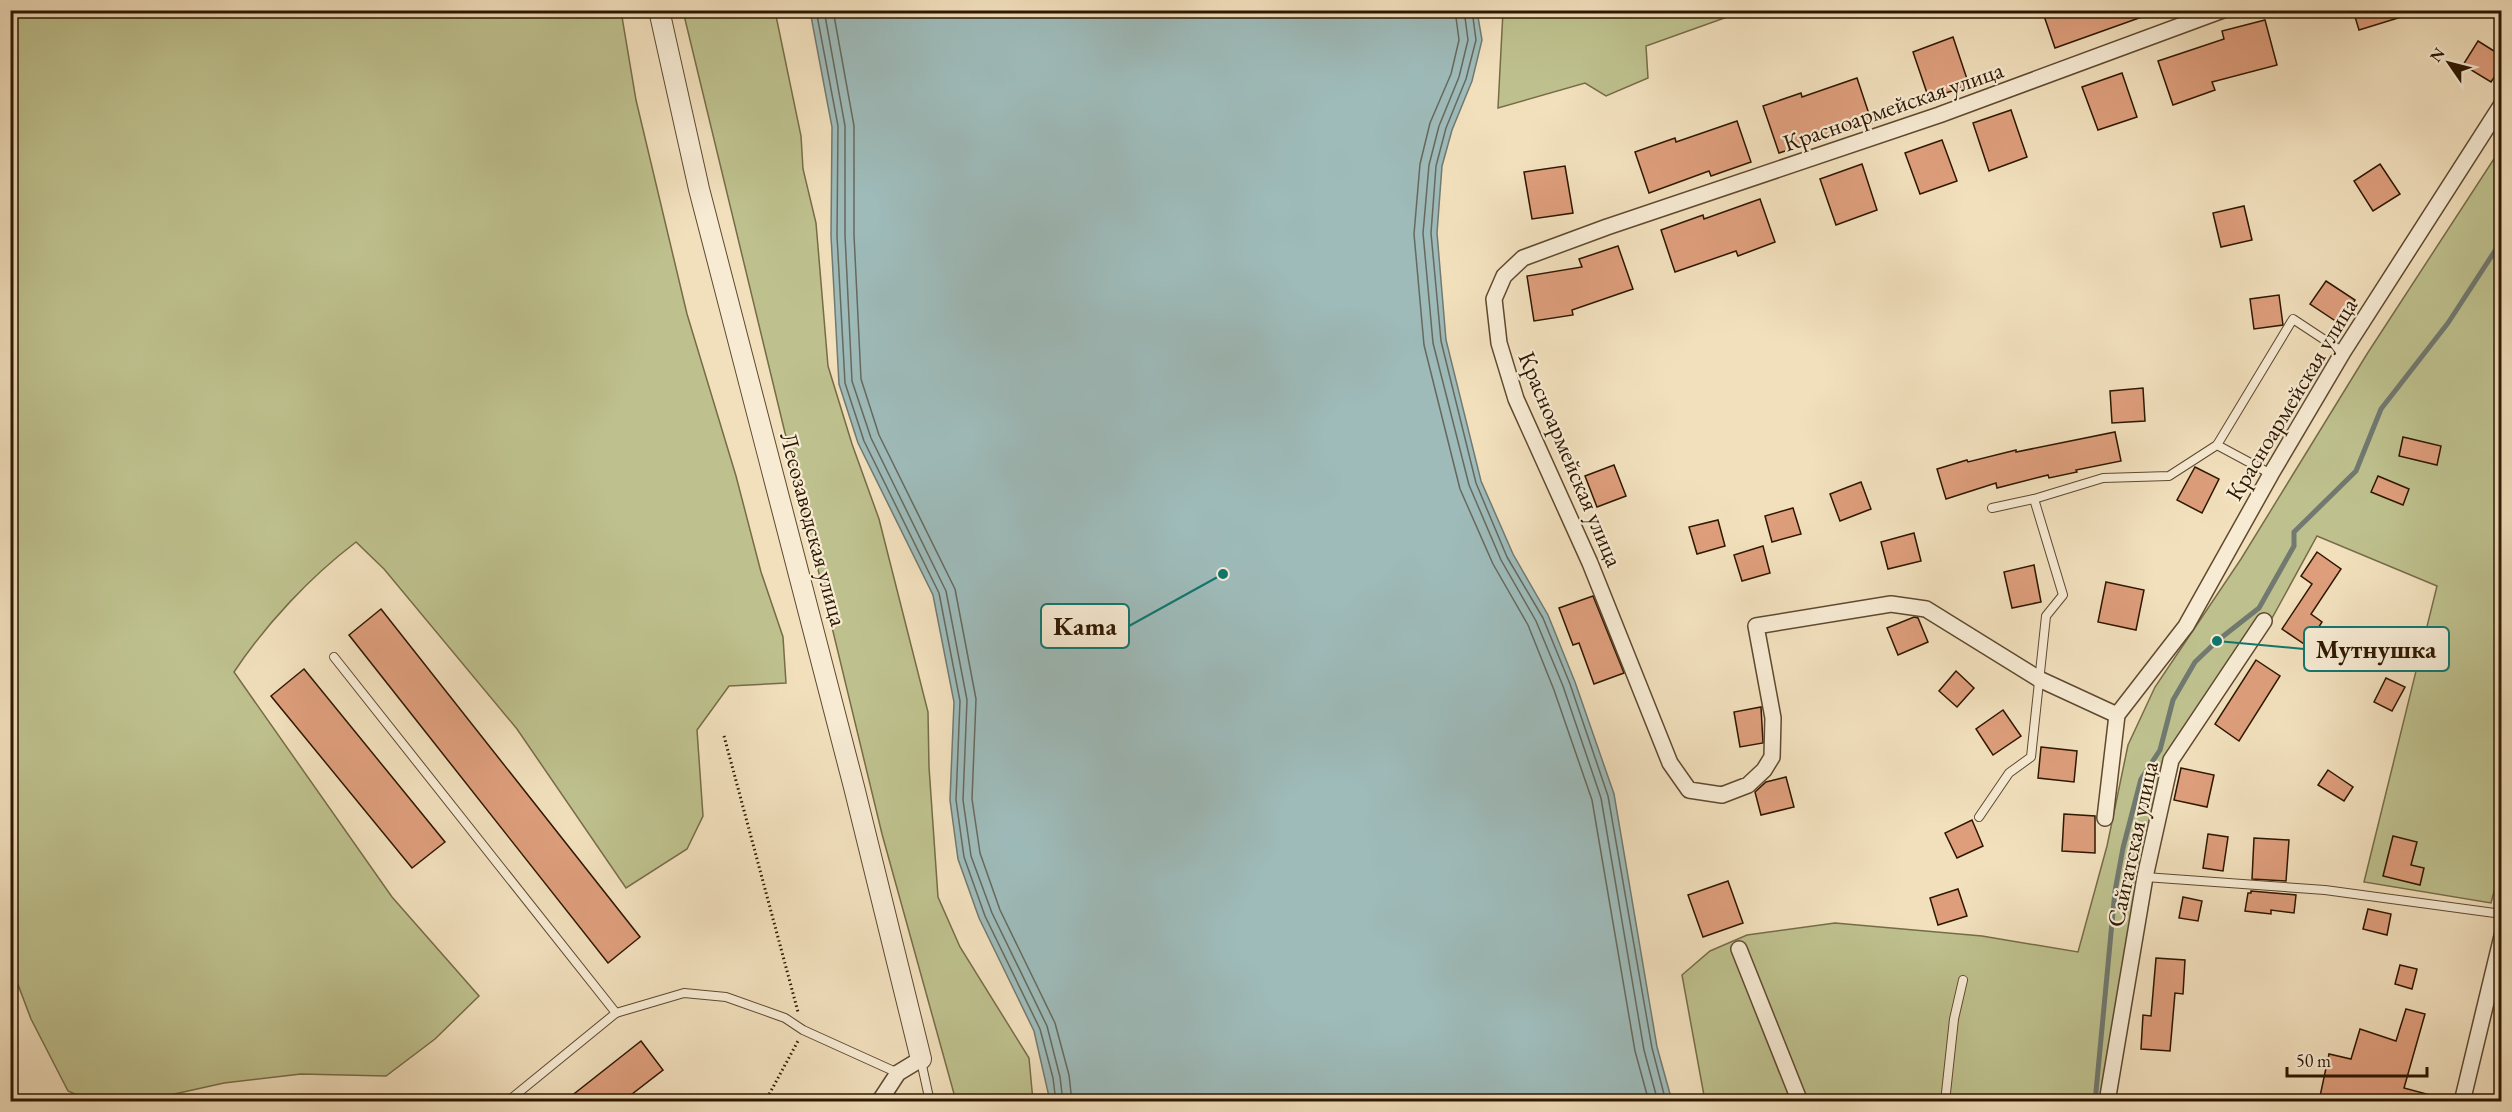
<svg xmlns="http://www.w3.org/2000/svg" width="2512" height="1112" font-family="'EB Garamond',serif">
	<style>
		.green { fill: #bec18e; stroke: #766c47; stroke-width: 1.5 }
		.water { fill: #9ebbba; stroke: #717970; stroke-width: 1.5 }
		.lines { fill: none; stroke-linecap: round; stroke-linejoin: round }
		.shore { stroke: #66695d; stroke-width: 1.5 }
		.stream { stroke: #717970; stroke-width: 5 }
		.building { fill: #de9e7c; stroke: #2e1700; stroke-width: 1.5 }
		.service-casing { stroke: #5f492f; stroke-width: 10 }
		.minor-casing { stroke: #5f492f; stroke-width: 18 }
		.tertiary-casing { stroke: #5f492f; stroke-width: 22 }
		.path { stroke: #2e1700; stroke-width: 3; stroke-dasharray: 1.5 3; stroke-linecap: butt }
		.service { stroke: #f7ebd4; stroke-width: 8 }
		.minor { stroke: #f7ebd4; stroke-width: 15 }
		.tertiary { stroke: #f7ebd4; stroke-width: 20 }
		.labels { text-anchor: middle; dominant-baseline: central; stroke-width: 4.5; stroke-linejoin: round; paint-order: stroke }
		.street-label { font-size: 24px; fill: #2e1700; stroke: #f7ebd4 }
		.leader { fill: none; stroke: #0f766e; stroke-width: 2 }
		.callout-dot { fill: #0f766e; stroke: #f7ebd4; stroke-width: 2 }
		.callout { fill: #f7ebd4; stroke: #0f766e; stroke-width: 2 }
		.callout-label { font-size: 26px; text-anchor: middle; font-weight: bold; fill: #2e1700 }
	</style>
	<rect width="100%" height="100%" fill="#f2e0bd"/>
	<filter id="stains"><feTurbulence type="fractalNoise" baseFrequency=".00333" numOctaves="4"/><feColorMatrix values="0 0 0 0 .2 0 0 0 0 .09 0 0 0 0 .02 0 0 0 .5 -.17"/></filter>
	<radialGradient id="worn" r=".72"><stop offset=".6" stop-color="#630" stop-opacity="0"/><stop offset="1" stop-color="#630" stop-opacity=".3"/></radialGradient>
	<!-- green -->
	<g class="green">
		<path d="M10 11H621L636 100 687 314 736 476 761 572 783 637 786 683 729 686 697 730 703 816 687 849 626 888 517 729 384 569 356 542C310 577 266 624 234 672L392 897 479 996 435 1039 386 1076 301 1074 224 1083 143 1101H90L68 1091 31 1019 11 966Z"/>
		<polygon points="683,11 775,11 801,136 803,169 816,223 828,366 852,444 879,519 928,712 929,767 938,897 960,947 1029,1058 1033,1101 956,1101 882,834"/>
		<polygon points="1503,11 1503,10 1744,11 1646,46 1648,78 1606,96 1585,83 1498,108"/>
		<polygon points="2501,148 2502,861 2491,903 2364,882 2437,586 2317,536 2271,620 2261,615 2166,758 2102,1101 1705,1101 1682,975 1710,951 1747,935 1835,923 1982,936 2078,952 2107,846 2128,745 2155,687 2241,559 2367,354"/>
	</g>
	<!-- water -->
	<polygon class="water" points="810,11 1477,11 1482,40 1472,81 1452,130 1442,166 1437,233 1446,340 1481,481 1513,554 1548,615 1575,682 1614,794 1657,1047 1672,1101 1050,1101 1034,1031 979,918 958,859 950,800 954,702 933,595 858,443 839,384 831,236 832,127"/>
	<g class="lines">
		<!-- shore -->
		<g class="shore">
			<polyline points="816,10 838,126 837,236 845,383 864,441 939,593 960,701 956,800 964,857 985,916 1040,1029 1053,1078 1056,1102"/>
			<polyline points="824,10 845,126 845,235 852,381 871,438 946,591 967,700 963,800 971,856 992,913 1047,1026 1060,1077 1063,1102"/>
			<polyline points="833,10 854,126 854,235 861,379 879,435 955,589 976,699 972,799 980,853 1000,910 1055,1023 1069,1075 1072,1102"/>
			<polyline points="1455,10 1459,40 1451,74 1430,123 1420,164 1414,234 1424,345 1460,489 1493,564 1528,625 1554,690 1592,800 1635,1051 1649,1102"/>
			<polyline points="1464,10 1468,40 1459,77 1439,126 1429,165 1423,233 1433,343 1469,485 1501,560 1536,621 1563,686 1601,798 1644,1050 1658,1102"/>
			<polyline points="1472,10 1476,40 1466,79 1446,128 1436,166 1431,233 1441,341 1476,483 1507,557 1543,618 1570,684 1608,796 1652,1048 1666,1102"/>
		</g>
		<!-- stream -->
		<polyline class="stream" points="2095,1102 2115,891 2123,848 2141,779 2160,750 2173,700 2195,662 2217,641 2259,608 2294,546 2294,532 2356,471 2381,409 2448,323 2502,240"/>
	</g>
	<!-- building -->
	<g class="building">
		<polygon points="2042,10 2152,10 2153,13 2055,48"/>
		<polygon points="2353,10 2410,10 2411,14 2359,30"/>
		<polygon points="2265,20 2277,65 2212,82 2215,90 2173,105 2158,61 2224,39 2222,31"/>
		<polygon points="1953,37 1969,85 1929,99 1913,52"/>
		<polygon points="2478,41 2502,56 2502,66 2491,82 2463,65"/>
		<polygon points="2122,73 2137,117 2098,130 2082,87"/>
		<polygon points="1857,78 1872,123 1779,153 1763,106 1801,93 1802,97"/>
		<polygon points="2011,110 2027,157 1989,171 1973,123"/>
		<polygon points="1737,121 1751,162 1711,176 1709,171 1649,193 1635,152 1675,138 1676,142"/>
		<polygon points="1942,140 1957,181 1920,194 1905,153"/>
		<polygon points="1862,164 1877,210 1836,225 1820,179"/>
		<polygon points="2380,164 2400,194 2373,211 2354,181"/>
		<polygon points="1565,166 1573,213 1532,219 1524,172"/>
		<polygon points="1760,199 1775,242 1738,256 1736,251 1675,272 1661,230 1703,215 1704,219"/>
		<polygon points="2244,206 2252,240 2221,247 2213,213"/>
		<polygon points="1618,246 1633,289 1572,310 1573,315 1534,321 1527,276 1582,267 1579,259"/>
		<polygon points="2326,281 2355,300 2340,324 2310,304"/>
		<polygon points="2279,295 2283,325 2254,329 2250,299"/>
		<polygon points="2143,388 2145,421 2112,423 2110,391"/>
		<polygon points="2115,432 2121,461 2076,470 2077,472 2049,478 2048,475 1997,488 1996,483 1946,499 1937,469 1967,460 1968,462 2016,450 2016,452"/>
		<polygon points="2403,437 2441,446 2437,465 2399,456"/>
		<polygon points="1614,465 1626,496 1597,507 1585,476"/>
		<polygon points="2195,467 2219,479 2202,513 2177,500"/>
		<polygon points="2378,476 2409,489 2403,505 2371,492"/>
		<polygon points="1861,482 1871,509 1840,521 1830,494"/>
		<polygon points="1793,508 1801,534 1772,542 1765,516"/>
		<polygon points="1718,520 1725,546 1697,554 1689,527"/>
		<polygon points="1914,533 1921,561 1888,569 1881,542"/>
		<polygon points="1763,546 1770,573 1742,581 1734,555"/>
		<polygon points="2317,552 2341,569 2311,614 2322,622 2307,646 2282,629 2312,584 2301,576"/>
		<polygon points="2034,565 2041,602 2012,608 2004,572"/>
		<polygon points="2106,582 2144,590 2136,630 2098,622"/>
		<polygon points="1593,596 1624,673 1594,684 1579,643 1573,645 1559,608"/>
		<polygon points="381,609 640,937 608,963 349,635"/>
		<polygon points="1914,617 1918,618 1928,642 1898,655 1887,628"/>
		<polygon points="2256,660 2280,676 2239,741 2215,724"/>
		<polygon points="304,669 445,842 412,868 271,696"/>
		<polygon points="1956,671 1974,688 1957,707 1939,691"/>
		<polygon points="2386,678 2405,687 2392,711 2374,702"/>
		<polygon points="1761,707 1763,743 1740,747 1734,712"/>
		<polygon points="2003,710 2021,736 1993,755 1976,729"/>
		<polygon points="2041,747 2077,751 2074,782 2038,778"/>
		<polygon points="2181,768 2214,775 2207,807 2174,800"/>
		<polygon points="2328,770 2353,787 2344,801 2318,785"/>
		<polygon points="1786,777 1794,807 1761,815 1755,792 1766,782"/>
		<polygon points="2064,814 2095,816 2095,853 2062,851"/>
		<polygon points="1972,820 1983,846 1957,858 1945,833"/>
		<polygon points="2208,834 2228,837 2223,871 2203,868"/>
		<polygon points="2393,836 2417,842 2411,865 2424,868 2420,885 2383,876"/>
		<polygon points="2254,838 2289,840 2286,881 2252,879"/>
		<polygon points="1728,881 1743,923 1703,937 1688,895"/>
		<polygon points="1958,889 1967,916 1938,925 1930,898"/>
		<polygon points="2251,891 2296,895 2294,913 2271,910 2271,914 2245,911 2248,893 2251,893"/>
		<polygon points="2183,897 2202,901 2198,921 2179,918"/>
		<polygon points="2368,909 2391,914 2387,935 2363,929"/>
		<polygon points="2156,958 2185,960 2183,994 2175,993 2170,1051 2141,1049 2143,1015 2151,1016"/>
		<polygon points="2400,965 2417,969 2412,989 2395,984"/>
		<polygon points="2406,1009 2425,1014 2404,1088 2434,1096 2433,1101 2319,1101 2329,1054 2351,1059 2360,1029 2396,1041"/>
		<polygon points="641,1041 663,1070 623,1101 565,1101"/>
	</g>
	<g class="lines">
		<defs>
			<g id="service">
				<polyline points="2217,445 2271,474"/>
				<polyline points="1992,508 2034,499 2103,478 2169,476 2217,445 2293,319 2343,352"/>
				<polyline points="334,657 616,1013"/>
				<polyline points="1979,817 2009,773 2031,757 2046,616 2063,595 2034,499"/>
				<polyline points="2145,877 2325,890 2502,914"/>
				<polyline points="921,1061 930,1102"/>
				<polyline points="507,1102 616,1013 684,993 726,997 785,1018 803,1030 898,1073"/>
				<polyline points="1945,1102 1954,1019 1963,980"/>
			</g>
			<g id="minor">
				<polyline points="2117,715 2039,679 1926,609 1891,604 1756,626 1773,718 1772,757 1764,770 1748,785 1722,795 1689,790 1670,763 1590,563 1516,399 1499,343 1494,299 1504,276 1523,258 1607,227 1939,115 2223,10"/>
				<polyline points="2105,818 2117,715 2186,626 2271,474 2343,352 2502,104"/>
				<polyline points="1739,949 1800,1102"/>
				<polyline points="879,1102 898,1073 921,1059"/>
				<polyline points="2107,1102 2145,877 2171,760 2264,621"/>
				<polyline points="2462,1102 2502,936"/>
			</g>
			<polyline id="tertiary" points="659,10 699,189 854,787 921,1059"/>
		</defs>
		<!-- service casing -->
		<use href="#service" class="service-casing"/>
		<!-- minor casing -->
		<use href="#minor" class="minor-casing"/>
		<!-- tertiary casing -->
		<use href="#tertiary" class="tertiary-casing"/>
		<!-- path -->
		<g class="path">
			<polyline points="724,736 798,1012"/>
			<polyline points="765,1102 798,1041"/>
		</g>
		<!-- service -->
		<use href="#service" class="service"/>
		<!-- minor -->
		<use href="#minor" class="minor"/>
		<!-- tertiary -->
		<use href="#tertiary" class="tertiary"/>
	</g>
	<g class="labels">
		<!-- street labels -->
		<g class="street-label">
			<text transform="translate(1893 106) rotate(-19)">Красноармейская улица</text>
			<text transform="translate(2291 399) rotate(-59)">Красноармейская улица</text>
			<text transform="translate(1571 459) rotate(67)">Красноармейская улица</text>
			<text transform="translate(814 529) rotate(75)">Лесозаводская улица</text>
			<text transform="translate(2132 844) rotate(-78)">Сайгатская улица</text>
		</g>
	</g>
	<!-- callouts -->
	<path class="leader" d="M1223 574L1129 626M2217 641L2304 649"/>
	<g class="callout-dot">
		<circle cx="1223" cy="574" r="6"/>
		<circle cx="2217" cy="641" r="6"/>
	</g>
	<g class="callout">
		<rect x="1041" y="604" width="88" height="44" rx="6"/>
		<rect x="2304" y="627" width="145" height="44" rx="6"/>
	</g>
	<g class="callout-label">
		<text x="1085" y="635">Kama</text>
		<text x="2376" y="658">Мутнушка</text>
	</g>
	<!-- margin -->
	<rect width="2512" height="1112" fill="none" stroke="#f2e0bd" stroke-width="36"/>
	<rect x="12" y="12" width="2488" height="1088" fill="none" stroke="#2e1700" stroke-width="3"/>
	<rect x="18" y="18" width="2476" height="1076" fill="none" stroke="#2e1700" stroke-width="1.5"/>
	<!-- north arrow -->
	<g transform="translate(2449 63) rotate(305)" stroke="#f7ebd4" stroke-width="4.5" paint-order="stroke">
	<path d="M0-4.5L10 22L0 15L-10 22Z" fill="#2e1700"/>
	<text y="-9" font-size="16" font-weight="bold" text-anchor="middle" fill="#2e1700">N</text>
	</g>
	<!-- scale -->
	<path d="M2287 1067v9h140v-9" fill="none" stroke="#2e1700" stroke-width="3"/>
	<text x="2296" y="1067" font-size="18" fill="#2e1700" stroke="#f7ebd4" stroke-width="4.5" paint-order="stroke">50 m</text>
	<rect width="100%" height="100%" filter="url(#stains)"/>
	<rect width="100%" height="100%" fill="url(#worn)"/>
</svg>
